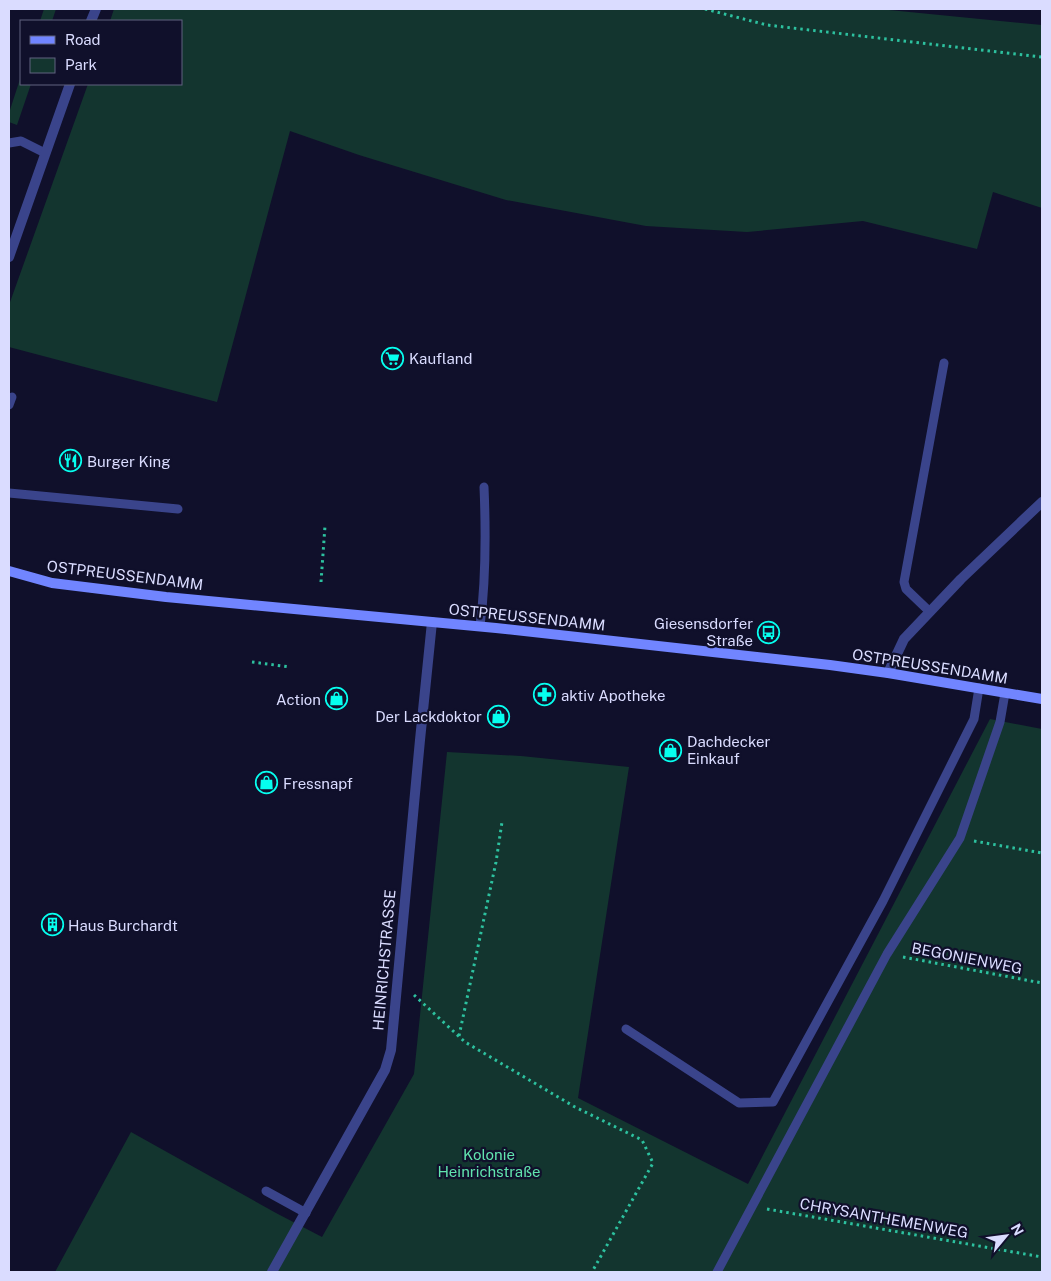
<svg xmlns="http://www.w3.org/2000/svg" width="1051" height="1281" font-family="'Public Sans',sans-serif">
	<style>
		.green { fill: #13352f }
		.lines { fill: none; stroke-linecap: round; stroke-linejoin: round }
		.path { stroke: #2dc19f; stroke-width: 3; stroke-dasharray: 2.5 4; stroke-linecap: butt }
		.service { stroke: #3a448b; stroke-width: 9 }
		.minor { stroke: #3a448b; stroke-width: 10 }
		.tertiary { stroke: #3a448b; stroke-width: 10 }
		.secondary { stroke: #7185ff; stroke-width: 10 }
		.labels { text-anchor: middle; dominant-baseline: central; stroke-width: 4.5; stroke-linejoin: round; paint-order: stroke }
		.poi-label { font-size: 15px; fill: #dadcff; stroke: #10102b; text-anchor: start }
		.street-label { font-size: 15px; fill: #dadcff; stroke: #10102b }
		.park-label { font-size: 15px; fill: #61e4ae; stroke: #10102b }
	</style>
	<rect width="100%" height="100%" fill="#10102b"/>
	<!-- green -->
	<g class="green">
		<polygon points="44,9 56,9 52,21 40,21"/>
		<polygon points="114,9 879,9 1042,25 1042,208 993,192 977,249 863,221 747,232 646,226 506,200 359,155 290,131 217,402 9,347 9,305 88,84 181,84 181,21 110,21"/>
		<polygon points="21,76 21,84 31,84 17,125 9,122 9,113"/>
		<polygon points="990,719 1042,729 1042,1272 55,1272 131,1132 276,1213 322,1237 414,1074 447,752 521,756 629,767 578,1098 748,1184"/>
	</g>
	<g class="lines">
		<!-- path -->
		<g class="path">
			<polyline points="705,9 767,25 1042,57"/>
			<polyline points="321,582 325,526"/>
			<polyline points="252,662 290,667"/>
			<polyline points="974,841 1042,853"/>
			<polyline points="903,957 1042,983"/>
			<polyline points="414,995 465,1042 575,1107 642,1140 653,1163 592,1272"/>
			<polyline points="459,1036 496,862 502,822"/>
			<polyline points="767,1209 1042,1257"/>
		</g>
		<!-- service -->
		<g class="service">
			<polyline points="9,143 21,141 45,153"/>
			<polyline points="9,405 12,397"/>
			<polyline points="9,493 178,509"/>
			<polyline points="930,612 906,589 904,582 944,363"/>
			<path d="M480 626C486 580 486 534 484 487"/>
			<polyline points="626,1029 739,1103 773,1102 883,901 974,719 979,688"/>
			<polyline points="266,1191 306,1213"/>
			<polyline points="717,1272 887,954 960,838 1000,722 1005,693"/>
		</g>
		<!-- minor -->
		<g class="minor">
			<polyline points="91,21 96,9"/>
			<polyline points="9,257 70,84"/>
			<polyline points="272,1272 385,1070 391,1050 420,740 432,622"/>
		</g>
		<!-- tertiary -->
		<polyline class="tertiary" points="888,673 904,639 961,579 1042,502"/>
		<!-- secondary -->
		<polyline class="secondary" points="9,571 52,583 166,597 496,628 830,665 888,673 1042,699"/>
	</g>
	<!-- icons -->
	<defs>
		<symbol id="supermarket-ring" viewBox="-11 -11 22 22"><circle r="9.5" fill="#10102b" stroke="#06ffef" stroke-width="1.5"/><path d="M-6-5.5h2.5l.6 2H6L4.5 2H-2.5L-4.4-4H-6ZM-1.5 3.2a1.3 1.3 0 1 0 .1 0ZM3 3.2a1.3 1.3 0 1 0 .1 0Z" fill="#06ffef"/></symbol>
		<symbol id="restaurant-ring" viewBox="-11 -11 22 22"><circle r="9.5" fill="#10102b" stroke="#06ffef" stroke-width="1.5"/><path d="M-5-6h1v4h1v-4h1v4h1v-4h1v5L-1.5 .5V6h-2V.5L-5-1ZM5-6V6H3V1.5H1.5Q1.5-4 5-6Z" fill="#06ffef"/></symbol>
		<symbol id="bus-ring" viewBox="-11 -11 22 22"><circle r="9.5" fill="#10102b" stroke="#06ffef" stroke-width="1.5"/><path d="M-5-6H5V4H4V6H2V4H-2V6H-4V4H-5ZM-3.5-4V0h7V-4ZM-3.5 1.2v1.5H-2V1.2ZM2 1.2v1.5H3.5V1.2Z" fill="#06ffef"/></symbol>
		<symbol id="pharmacy-ring" viewBox="-11 -11 22 22"><circle r="9.5" fill="#10102b" stroke="#06ffef" stroke-width="1.5"/><path d="M-2-6h4v4h4v4h-4v4h-4v-4h-4v-4h4Z" fill="#06ffef"/></symbol>
		<symbol id="shop-ring" viewBox="-11 -11 22 22"><circle r="9.5" fill="#10102b" stroke="#06ffef" stroke-width="1.5"/><path d="M-5-2.5h2.3a2.7 3.5 0 0 1 5.4 0H5L5.5 6h-11ZM-1.5-2.5h3a1.5 2.3 0 0 0-3 0Z" fill="#06ffef"/></symbol>
		<symbol id="building-ring" viewBox="-11 -11 22 22"><circle r="9.5" fill="#10102b" stroke="#06ffef" stroke-width="1.5"/><path d="M-4-6H4V6H1V3H-1V6H-4ZM-2.5-4.3h1.7v1.8h-1.7ZM.8-4.3h1.7v1.8H.8ZM-2.5-1h1.7V.8h-1.7ZM.8-1h1.7V.8H.8Z" fill="#06ffef"/></symbol>
	</defs>
	<g fill-rule="evenodd">
		<use href="#supermarket-ring" x="380" y="346" width="25" height="25"/>
		<use href="#restaurant-ring" x="58" y="448" width="25" height="25"/>
		<use href="#bus-ring" x="756" y="620" width="25" height="25"/>
		<use href="#pharmacy-ring" x="532" y="682" width="25" height="25"/>
		<use href="#shop-ring" x="324" y="686" width="25" height="25"/>
		<use href="#shop-ring" x="486" y="704" width="25" height="25"/>
		<use href="#shop-ring" x="658" y="738" width="25" height="25"/>
		<use href="#shop-ring" x="254" y="770" width="25" height="25"/>
		<use href="#building-ring" x="40" y="912" width="25" height="25"/>
	</g>
	<g class="labels">
		<!-- poi labels -->
		<g class="poi-label">
			<text x="409" y="358">Kaufland</text>
			<text x="87" y="461">Burger King</text>
			<text x="753" y="623" text-anchor="end">Giesensdorfer<tspan x="753" dy="17">Straße</tspan></text>
			<text x="561" y="695">aktiv Apotheke</text>
			<text x="321" y="699" text-anchor="end">Action</text>
			<text x="482" y="716" text-anchor="end">Der Lackdoktor</text>
			<text x="687" y="741">Dachdecker<tspan x="687" dy="17">Einkauf</tspan></text>
			<text x="283" y="783">Fressnapf</text>
			<text x="68" y="925">Haus Burchardt</text>
		</g>
		<!-- street labels -->
		<g class="street-label">
			<text transform="translate(125 575) rotate(7)">OSTPREUSSENDAMM</text>
			<text transform="translate(527 617) rotate(6)">OSTPREUSSENDAMM</text>
			<text transform="translate(930 666) rotate(9)">OSTPREUSSENDAMM</text>
			<text transform="translate(967 958) rotate(11)">BEGONIENWEG</text>
			<text transform="translate(384 960) rotate(-85)">HEINRICHSTRASSE</text>
			<text transform="translate(884 1218) rotate(10)">CHRYSANTHEMENWEG</text>
		</g>
		<!-- park labels -->
		<g class="park-label">
			<text x="489" y="1154">Kolonie<tspan x="489" dy="17">Heinrichstraße</tspan></text>
		</g>
	</g>
	<!-- border -->
	<rect width="1051" height="1281" fill="none" stroke="#dadcff" stroke-width="20"/>
	<!-- legend -->
	<rect x="20" y="20" width="162" height="65" fill="#10102b" stroke="#616280"/>
	<rect x="30" y="36" width="25" height="8" fill="#7185ff" stroke="#616280"/>
	<text x="65" y="45" font-size="15" fill="#dadcff">Road</text>
	<rect x="30" y="58" width="25" height="15" fill="#13352f" stroke="#616280"/>
	<text x="65" y="70" font-size="15" fill="#dadcff">Park</text>
	<!-- north arrow -->
	<g transform="translate(1006 1236) rotate(61)" stroke="#10102b" stroke-width="4" paint-order="stroke">
	<path d="M0-4L9 19L0 12L-9 19Z" fill="#dadcff"/>
	<text y="-8" font-size="14" font-weight="bold" text-anchor="middle" fill="#dadcff">N</text>
	</g>
</svg>
